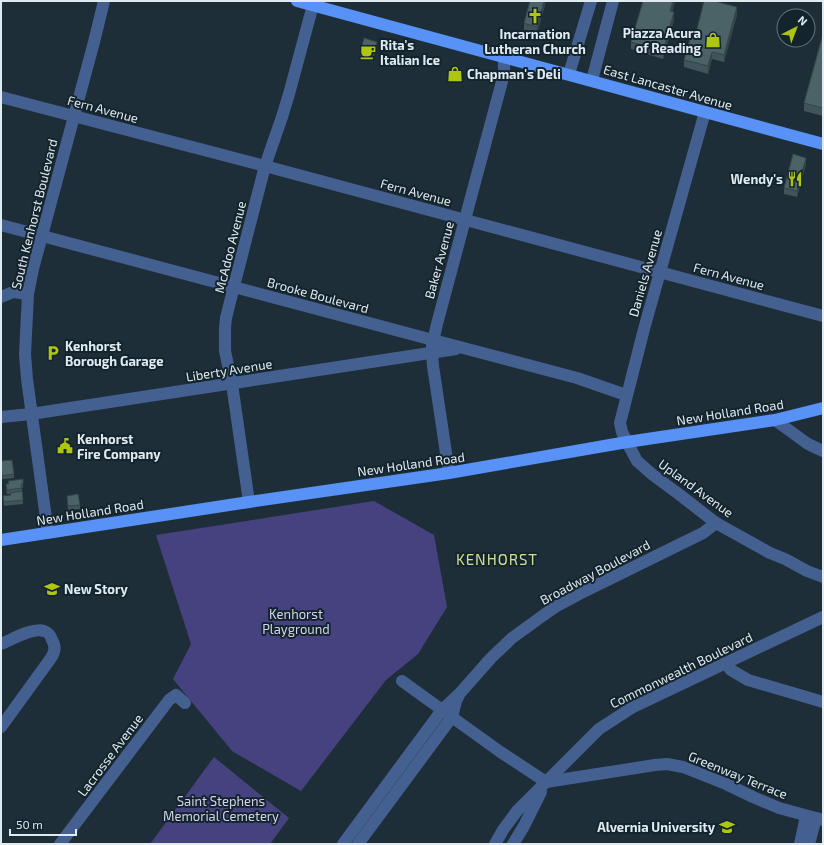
<svg xmlns="http://www.w3.org/2000/svg" width="824" height="845" font-family="'Exo 2',sans-serif">
	<style>
		.green { fill: #46427f }
		.lines { fill: none; stroke-linecap: round; stroke-linejoin: round }
		.minor { stroke: #446090; stroke-width: 12 }
		.major { stroke: #5892f6; stroke-width: 12 }
		.wall { fill: #405459 }
		.shaded-wall { fill: #344548 }
		.building { fill: #4b6267; stroke: #344548 }
		.labels { text-anchor: middle; dominant-baseline: central; stroke-width: 4; stroke-linejoin: round; paint-order: stroke }
		.poi-label { font-size: 13px; font-weight: bold; fill: #e0eaf1; stroke: #14242d; text-anchor: start }
		.street-label { font-size: 13px; fill: #e0eaf1; stroke: #14242d }
		.park-label { font-size: 13px; fill: #d3d4eb; stroke: #14242d }
		.quarter-label { font-size: 15px; letter-spacing: 1px; fill: #cfe094; stroke: #14242d }
	</style>
	<rect width="100%" height="100%" fill="#1e2e38"/>
	<!-- green -->
	<g class="green">
		<polygon points="374,501 434,535 447,607 418,654 386,680 301,791 232,751 173,679 191,644 156,535"/>
		<polygon points="214,757 289,818 270,844 150,844"/>
	</g>
	<g class="lines">
		<!-- minor -->
		<g class="minor">
			<polyline points="569,74 591,1"/>
			<polyline points="592,80 613,1"/>
			<polyline points="1,97 265,166 823,316"/>
			<polyline points="705,112 644,329 620,423 622,432 627,442 637,461 653,475 680,495 716,523 770,553 785,559 807,571 823,577"/>
			<polyline points="1,225 433,340 577,378 626,395"/>
			<polyline points="1,297 13,292 28,294"/>
			<polyline points="1,417 31,414 456,349"/>
			<polyline points="775,420 808,444 823,451"/>
			<polyline points="449,473 433,366 432,353 432,346 437,324 504,74 504,57"/>
			<polyline points="249,502 232,384 225,351 225,328 226,318 234,286 265,166 282,117 289,94 313,5"/>
			<polyline points="48,533 27,379 25,354 28,294 33,269 94,42 104,1"/>
			<path d="M1 644C11 640 33 627 44 631 48 632 51 636 52 640 56 646 55 652 51 658L1 727"/>
			<polyline points="725,663 731,670 748,680 823,702"/>
			<polyline points="402,681 499,751 546,782"/>
			<polyline points="546,782 655,765 667,764 683,767 726,784 753,797 779,808 823,820"/>
			<polyline points="60,844 169,700 176,695 185,703"/>
			<polyline points="343,844 442,710 461,692 491,658 512,638 541,617 555,607 585,591 703,533 716,523"/>
			<polyline points="358,844 452,717 456,701 459,695"/>
			<polyline points="495,844 503,830 517,811 599,729 633,707 823,617"/>
			<polyline points="513,844 524,826 541,792"/>
			<polyline points="800,844 806,816"/>
			<polyline points="809,844 816,818"/>
		</g>
		<!-- major -->
		<g class="major">
			<polyline points="297,1 823,144"/>
			<polyline points="1,540 249,502 449,473 627,442 775,420 823,408"/>
		</g>
	</g>
	<!-- wall -->
	<g class="wall">
		<polygon points="546,1 537,34 524,30 524,23"/>
		<polygon points="643,1 675,1 672,12 674,20 663,59 631,49 631,42"/>
		<polygon points="737,15 724,62 712,59 708,74 684,67 684,60"/>
		<polygon points="823,34 823,116 804,111 804,103"/>
		<polygon points="377,46 372,61 360,58 360,54"/>
		<polygon points="806,164 797,197 784,194 784,188"/>
		<polygon points="1,461 14,474 14,478 2,479 1,471"/>
		<polygon points="8,481 23,484 23,488 22,488 23,504 4,506 3,496 11,495 11,494 7,494 6,488 6,484 8,484"/>
		<polygon points="67,496 80,505 80,509 68,510"/>
	</g>
	<!-- shaded-wall -->
	<g class="shaded-wall">
		<polygon points="544,1 546,1 537,34 537,27"/>
		<polygon points="673,1 675,1 670,19 670,11"/>
		<polygon points="737,7 737,15 724,62 724,55"/>
		<polygon points="674,12 674,20 663,59 663,51"/>
		<polygon points="377,42 377,46 372,61 372,58"/>
		<polygon points="712,52 712,59 708,74 708,66"/>
		<polygon points="806,158 806,164 797,197 797,191"/>
	</g>
	<!-- building -->
	<g class="building">
		<polygon points="530,1 544,1 537,27 524,23"/>
		<polygon points="643,1 673,1 670,11 674,12 663,51 631,42"/>
		<polygon points="704,1 714,1 737,7 724,55 712,52 708,66 684,60 692,32 696,33"/>
		<polygon points="823,34 823,108 804,103"/>
		<polygon points="364,38 377,42 372,58 360,54"/>
		<polygon points="793,154 806,158 797,191 784,188"/>
		<polygon points="12,460 14,474 2,476 1,461"/>
		<polygon points="23,479 23,484 21,484 22,488 7,490 6,484 9,484 8,481"/>
		<polygon points="22,491 23,500 4,502 3,496 11,495 10,493"/>
		<polygon points="78,494 80,505 68,506 67,496"/>
	</g>
	<!-- icons -->
	<defs>
		<symbol id="church-bare" viewBox="-9 -9 18 18"><path d="M-1.2-6h2.4v3.5h3.3v2.4h-3.3V6h-2.4V-.1h-3.3v-2.4h3.3Z" fill="#acc612" stroke="#14242d" stroke-width="2.5" paint-order="stroke"/></symbol>
		<symbol id="shop-bare" viewBox="-9 -9 18 18"><path d="M-5-2.5h2.3a2.7 3.5 0 0 1 5.4 0H5L5.5 6h-11ZM-1.5-2.5h3a1.5 2.3 0 0 0-3 0Z" fill="#acc612" stroke="#14242d" stroke-width="2.5" paint-order="stroke"/></symbol>
		<symbol id="cafe-bare" viewBox="-9 -9 18 18"><path d="M-5.5-4.5H6V0H3Q3 3.5 0 3.5H-2.5Q-5.5 3.5-5.5 0ZM3-3.2v2h1.7v-2ZM-6 4.5H4V6H-6Z" fill="#acc612" stroke="#14242d" stroke-width="2.5" paint-order="stroke"/></symbol>
		<symbol id="restaurant-bare" viewBox="-9 -9 18 18"><path d="M-5-6h1v4h1v-4h1v4h1v-4h1v5L-1.5 .5V6h-2V.5L-5-1ZM5-6V6H3V1.5H1.5Q1.5-4 5-6Z" fill="#acc612" stroke="#14242d" stroke-width="2.5" paint-order="stroke"/></symbol>
		<symbol id="parking-bare" viewBox="-9 -9 18 18"><path d="M-3.5-5.5H1a3.5 3.5 0 0 1 0 7H-1V5.5H-3.5ZM-1-3.4V-.6H.8a1.4 1.4 0 0 0 0-2.8Z" fill="#acc612" stroke="#14242d" stroke-width="2.5" paint-order="stroke"/></symbol>
		<symbol id="civic-bare" viewBox="-9 -9 18 18"><path d="M-.6-6.5H3V-4.5H.6V-3L4-1V1h2V6H-6V1h2V-1L-.6-3ZM-1.2 2.5V6h2.4V2.5Z" fill="#acc612" stroke="#14242d" stroke-width="2.5" paint-order="stroke"/></symbol>
		<symbol id="school-bare" viewBox="-9 -9 18 18"><path d="M0-5L7-2L0 1L-7-2ZM-4 1L0 2.5L4 1V4Q0 6-4 4Z" fill="#acc612" stroke="#14242d" stroke-width="2.5" paint-order="stroke"/></symbol>
		<symbol id="university-bare" viewBox="-9 -9 18 18"><path d="M0-5L7-2L0 1L-7-2ZM-4 1L0 2.5L4 1V4Q0 6-4 4Z" fill="#acc612" stroke="#14242d" stroke-width="2.5" paint-order="stroke"/></symbol>
	</defs>
	<g fill-rule="evenodd">
		<use href="#church-bare" x="524" y="5" width="22" height="22"/>
		<use href="#shop-bare" x="702" y="29" width="22" height="22"/>
		<use href="#cafe-bare" x="357" y="41" width="22" height="22"/>
		<use href="#shop-bare" x="444" y="63" width="22" height="22"/>
		<use href="#restaurant-bare" x="784" y="168" width="22" height="22"/>
		<use href="#parking-bare" x="42" y="342" width="22" height="22"/>
		<use href="#civic-bare" x="54" y="435" width="22" height="22"/>
		<use href="#school-bare" x="41" y="578" width="22" height="22"/>
		<use href="#university-bare" x="716" y="816" width="22" height="22"/>
	</g>
	<g class="labels">
		<!-- poi labels -->
		<g class="poi-label">
			<text x="701" y="33" text-anchor="end">Piazza Acura<tspan x="701" dy="15">of Reading</tspan></text>
			<text x="535" y="34" text-anchor="middle">Incarnation<tspan x="535" dy="15">Lutheran Church</tspan></text>
			<text x="380" y="45">Rita's<tspan x="380" dy="15">Italian Ice</tspan></text>
			<text x="467" y="74">Chapman's Deli</text>
			<text x="783" y="179" text-anchor="end">Wendy's</text>
			<text x="65" y="346">Kenhorst<tspan x="65" dy="15">Borough Garage</tspan></text>
			<text x="77" y="439">Kenhorst<tspan x="77" dy="15">Fire Company</tspan></text>
			<text x="64" y="589">New Story</text>
			<text x="715" y="827" text-anchor="end">Alvernia University</text>
		</g>
		<!-- street labels -->
		<g class="street-label">
			<text transform="translate(668 87) rotate(16)">East Lancaster Avenue</text>
			<text transform="translate(103 109) rotate(15)">Fern Avenue</text>
			<text transform="translate(416 192) rotate(15)">Fern Avenue</text>
			<text transform="translate(34 214) rotate(-76)">South Kenhorst Boulevard</text>
			<text transform="translate(230 247) rotate(-76)">McAdoo Avenue</text>
			<text transform="translate(439 260) rotate(-75)">Baker Avenue</text>
			<text transform="translate(645 273) rotate(-74)">Daniels Avenue</text>
			<text transform="translate(729 276) rotate(15)">Fern Avenue</text>
			<text transform="translate(318 295) rotate(15)">Brooke Boulevard</text>
			<text transform="translate(229 370) rotate(-9)">Liberty Avenue</text>
			<text transform="translate(730 412) rotate(-9)">New Holland Road</text>
			<text transform="translate(411 464) rotate(-8)">New Holland Road</text>
			<text transform="translate(696 488) rotate(36)">Upland Avenue</text>
			<text transform="translate(90 512) rotate(-9)">New Holland Road</text>
			<text transform="translate(595 572) rotate(-28)">Broadway Boulevard</text>
			<text transform="translate(681 670) rotate(-26)">Commonwealth Boulevard</text>
			<text transform="translate(110 755) rotate(-53)">Lacrosse Avenue</text>
			<text transform="translate(738 775) rotate(22)">Greenway Terrace</text>
		</g>
		<!-- park labels -->
		<g class="park-label">
			<text x="296" y="614">Kenhorst<tspan x="296" dy="15">Playground</tspan></text>
			<text x="221" y="801">Saint Stephens<tspan x="221" dy="15">Memorial Cemetery</tspan></text>
		</g>
		<!-- quarter labels -->
		<g class="quarter-label">
			<text x="497" y="559">KENHORST</text>
		</g>
	</g>
	<!-- border -->
	<rect width="824" height="845" fill="none" stroke="#e0eaf1" stroke-width="4"/>
	<!-- north arrow -->
	<g transform="translate(796 28) rotate(42)"><circle r="19" fill="#14242d" stroke="#66737b"/>
	<path d="M0-3L7 15L0 10L-7 15Z" fill="#acc612"/>
	<text y="-6" font-size="11" font-weight="bold" text-anchor="middle" fill="#e0eaf1">N</text>
	</g>
	<!-- scale -->
	<path d="M10 829v6h66v-6" fill="none" stroke="#e0eaf1" stroke-width="2"/>
	<text x="16" y="829" font-size="12" fill="#e0eaf1" stroke="#14242d" stroke-width="3" paint-order="stroke">50 m</text>
</svg>
